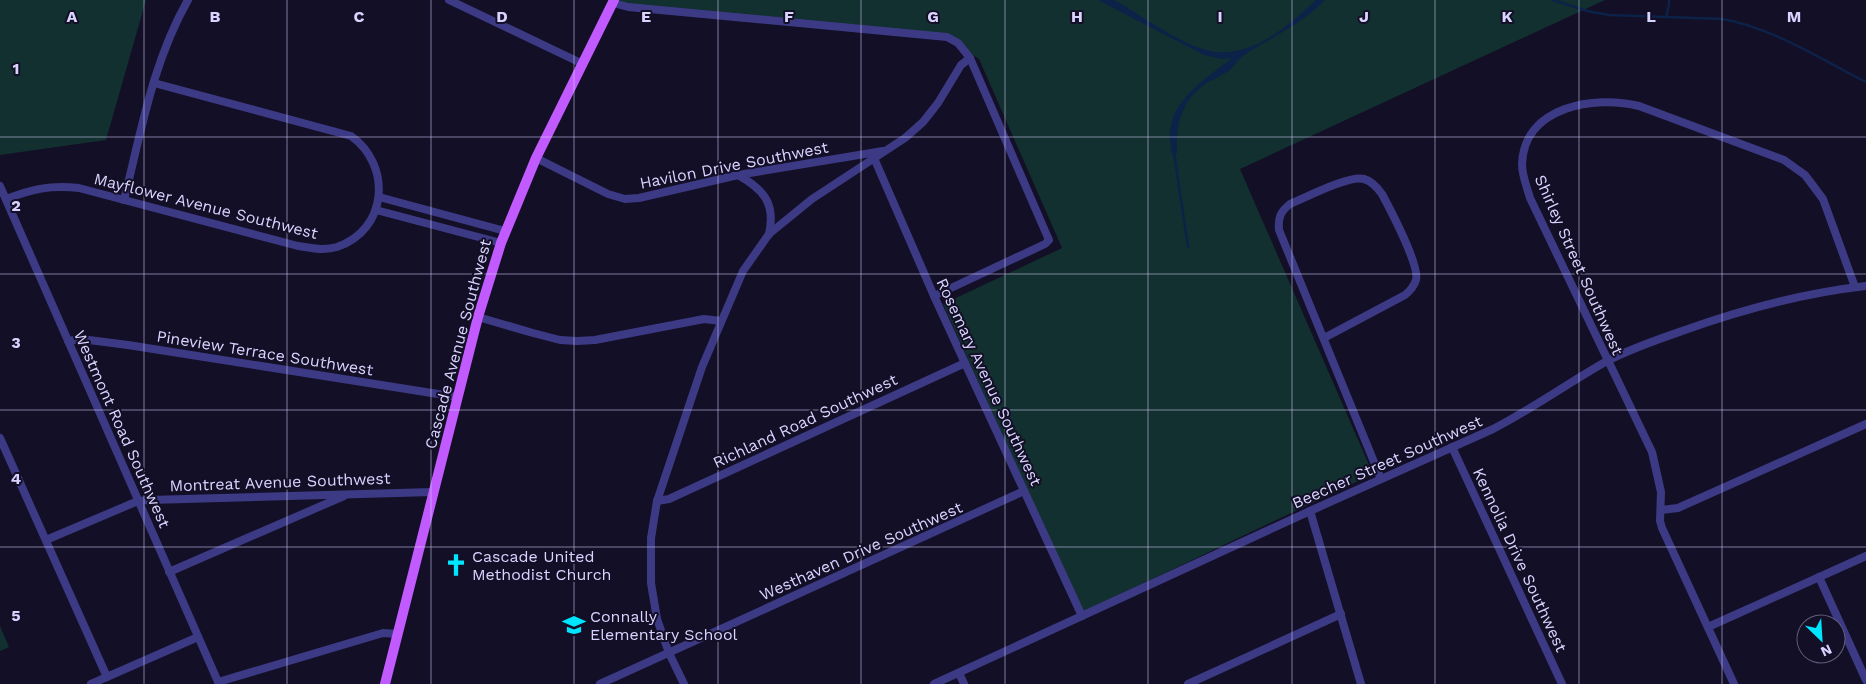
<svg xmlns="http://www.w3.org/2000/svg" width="1866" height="684" font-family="'Work Sans',sans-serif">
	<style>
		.green { fill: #12302f }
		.water { fill: #0c2248 }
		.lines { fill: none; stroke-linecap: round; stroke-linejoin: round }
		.stream { stroke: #0c2248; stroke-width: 2.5 }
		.minor { stroke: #3d3a85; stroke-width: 8 }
		.major { stroke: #c25bff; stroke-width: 10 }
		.grid { fill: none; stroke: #d9d4ff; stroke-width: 1; stroke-opacity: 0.55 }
		.labels { text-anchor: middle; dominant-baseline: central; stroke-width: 4; stroke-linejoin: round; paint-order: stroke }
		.street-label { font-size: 16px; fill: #d9d4ff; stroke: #130f26 }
		.poi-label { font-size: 16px; fill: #d9d4ff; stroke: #130f26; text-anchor: start }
		.grid-label { font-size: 16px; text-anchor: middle; font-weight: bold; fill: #d9d4ff; stroke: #130f26; stroke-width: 4; stroke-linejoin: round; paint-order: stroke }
	</style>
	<rect width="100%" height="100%" fill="#130f26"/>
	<!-- green -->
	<g class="green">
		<polygon points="0,0 146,0 106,140 0,155"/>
		<polygon points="613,0 1605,0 1240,169 1373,474 1083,612 943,304 1062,248 979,59 944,36 610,6"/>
		<polygon points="0,626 9,647 0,651"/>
	</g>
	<!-- water -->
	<path class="water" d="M1098 0C1103 0 1109 0 1113 0 1124 4 1139 16 1150 22 1169 34 1194 49 1216 52 1255 56 1290 24 1316 0H1325C1301 25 1271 37 1243 56 1238 60 1235 65 1230 70 1223 75 1214 79 1207 83 1181 100 1176 124 1177 153L1172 154C1171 147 1169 138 1170 131 1174 97 1208 77 1232 58L1222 59 1204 55Z"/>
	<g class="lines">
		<!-- stream -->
		<g class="stream">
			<path d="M1553 0 1587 11 1609 15 1722 19C1771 27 1822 60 1866 82"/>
			<polyline points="1666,17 1669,5 1669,0"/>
			<polyline points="1174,152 1188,247"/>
		</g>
		<!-- minor -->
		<g class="minor">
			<polyline points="449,0 583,64"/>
			<polyline points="613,3 628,7 947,37 958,43 970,58 1049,240 1045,244 934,296"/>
			<polyline points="536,158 608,194 625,199 639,198 738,175 883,151"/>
			<polyline points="874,158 934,296 1082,616"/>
			<path d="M738 175C763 189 776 203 769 234"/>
			<polyline points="0,186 219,684"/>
			<polyline points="379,197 505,231"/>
			<path d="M6 199C33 189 49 185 79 188L298 246C311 248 324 251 337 247 388 230 392 165 351 136L154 83"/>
			<path d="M124 200C141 132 153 61 188 0"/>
			<polyline points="376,210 501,243"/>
			<polyline points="478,317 533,333 560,340 577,341 595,340 704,319 721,321"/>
			<path d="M1324 338 1405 295C1410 291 1414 286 1416 280 1420 266 1390 209 1382 194 1377 187 1372 181 1364 179 1349 175 1305 198 1290 204 1280 212 1278 218 1279 230L1381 479"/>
			<polyline points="68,341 81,339 128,345 457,397"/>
			<polyline points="0,438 107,677"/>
			<polyline points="1452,447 1562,684"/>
			<polyline points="657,501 669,499 965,363"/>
			<polyline points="1661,510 1678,508 1866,424"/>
			<polyline points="1310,511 1361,684"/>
			<polyline points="46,540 138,501 150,500 433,492"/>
			<polyline points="169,572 344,496"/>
			<polyline points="1819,577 1866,680"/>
			<polyline points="1708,627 1866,556"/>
			<polyline points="959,673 964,684"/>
			<polyline points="218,682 383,633 398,634"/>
			<polyline points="91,684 198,637"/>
			<polyline points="600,684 1024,491"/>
			<polyline points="684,684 669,653 657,619 651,583 651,538 657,501 702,367 743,271 769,234 812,199 905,138 923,122 938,103 961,65 970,58"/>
			<path d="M934 684 1310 511 1493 429C1532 409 1568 383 1607 361 1632 348 1659 339 1685 330 1744 309 1803 293 1866 286"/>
			<polyline points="1188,684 1341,614"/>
			<path d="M1734 684 1662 528 1660 521 1661 492 1652 452 1530 198C1527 187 1522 176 1522 164 1524 106 1595 95 1639 106L1784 160 1805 175 1823 199 1855 287"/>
		</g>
		<!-- major -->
		<polyline class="major" points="385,684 478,317 501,243 536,158 614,0"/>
	</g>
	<!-- grid -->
	<path class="grid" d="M144 0V684M287 0V684M431 0V684M574 0V684M718 0V684M861 0V684M1005 0V684M1148 0V684M1292 0V684M1435 0V684M1579 0V684M1722 0V684M0 137H1866M0 274H1866M0 410H1866M0 547H1866"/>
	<!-- icons -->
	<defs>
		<symbol id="church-bare" viewBox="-9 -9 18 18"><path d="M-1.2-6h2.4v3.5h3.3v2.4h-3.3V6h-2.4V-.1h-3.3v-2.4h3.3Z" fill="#00e5ff" stroke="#130f26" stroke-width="2.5" paint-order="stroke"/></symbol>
		<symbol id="school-bare" viewBox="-9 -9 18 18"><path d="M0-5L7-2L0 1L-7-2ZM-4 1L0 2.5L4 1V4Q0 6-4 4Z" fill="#00e5ff" stroke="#130f26" stroke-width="2.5" paint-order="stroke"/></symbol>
	</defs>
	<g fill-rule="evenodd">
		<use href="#church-bare" x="440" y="549" width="32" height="32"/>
		<use href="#school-bare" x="558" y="609" width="32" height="32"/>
	</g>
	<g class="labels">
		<!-- street labels -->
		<g class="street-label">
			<text transform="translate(734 165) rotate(-11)">Havilon Drive Southwest</text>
			<text transform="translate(206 206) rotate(14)">Mayflower Avenue Southwest</text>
			<text transform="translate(1579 265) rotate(66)">Shirley Street Southwest</text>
			<text transform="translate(458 344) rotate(-75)">Cascade Avenue Southwest</text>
			<text transform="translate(265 353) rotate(9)">Pineview Terrace Southwest</text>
			<text transform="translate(989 382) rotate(65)">Rosemary Avenue Southwest</text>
			<text transform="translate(805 421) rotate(-25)">Richland Road Southwest</text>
			<text transform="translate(122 429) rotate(66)">Westmont Road Southwest</text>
			<text transform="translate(1387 462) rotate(-24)">Beecher Street Southwest</text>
			<text transform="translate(280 482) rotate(-2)">Montreat Avenue Southwest</text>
			<text transform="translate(861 551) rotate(-24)">Westhaven Drive Southwest</text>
			<text transform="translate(1520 560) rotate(65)">Kennolia Drive Southwest</text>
		</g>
		<!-- poi labels -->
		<g class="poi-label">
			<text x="472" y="556">Cascade United<tspan x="472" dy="18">Methodist Church</tspan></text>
			<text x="590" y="616">Connally<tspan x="590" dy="18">Elementary School</tspan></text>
		</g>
	</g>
	<g class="grid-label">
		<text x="72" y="22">A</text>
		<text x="215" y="22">B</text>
		<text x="359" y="22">C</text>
		<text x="502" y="22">D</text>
		<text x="646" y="22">E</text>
		<text x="789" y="22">F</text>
		<text x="933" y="22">G</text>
		<text x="1077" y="22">H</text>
		<text x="1220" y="22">I</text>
		<text x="1364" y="22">J</text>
		<text x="1507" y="22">K</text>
		<text x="1651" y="22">L</text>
		<text x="1794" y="22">M</text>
		<text x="16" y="74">1</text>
		<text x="16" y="211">2</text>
		<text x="16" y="348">3</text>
		<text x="16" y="484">4</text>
		<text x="16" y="621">5</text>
	</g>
	<!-- north arrow -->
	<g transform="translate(1821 639) rotate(155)"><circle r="24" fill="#130f26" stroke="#625e7d"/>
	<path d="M0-4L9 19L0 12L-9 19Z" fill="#00e5ff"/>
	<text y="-8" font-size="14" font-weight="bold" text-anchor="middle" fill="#d9d4ff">N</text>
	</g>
</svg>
